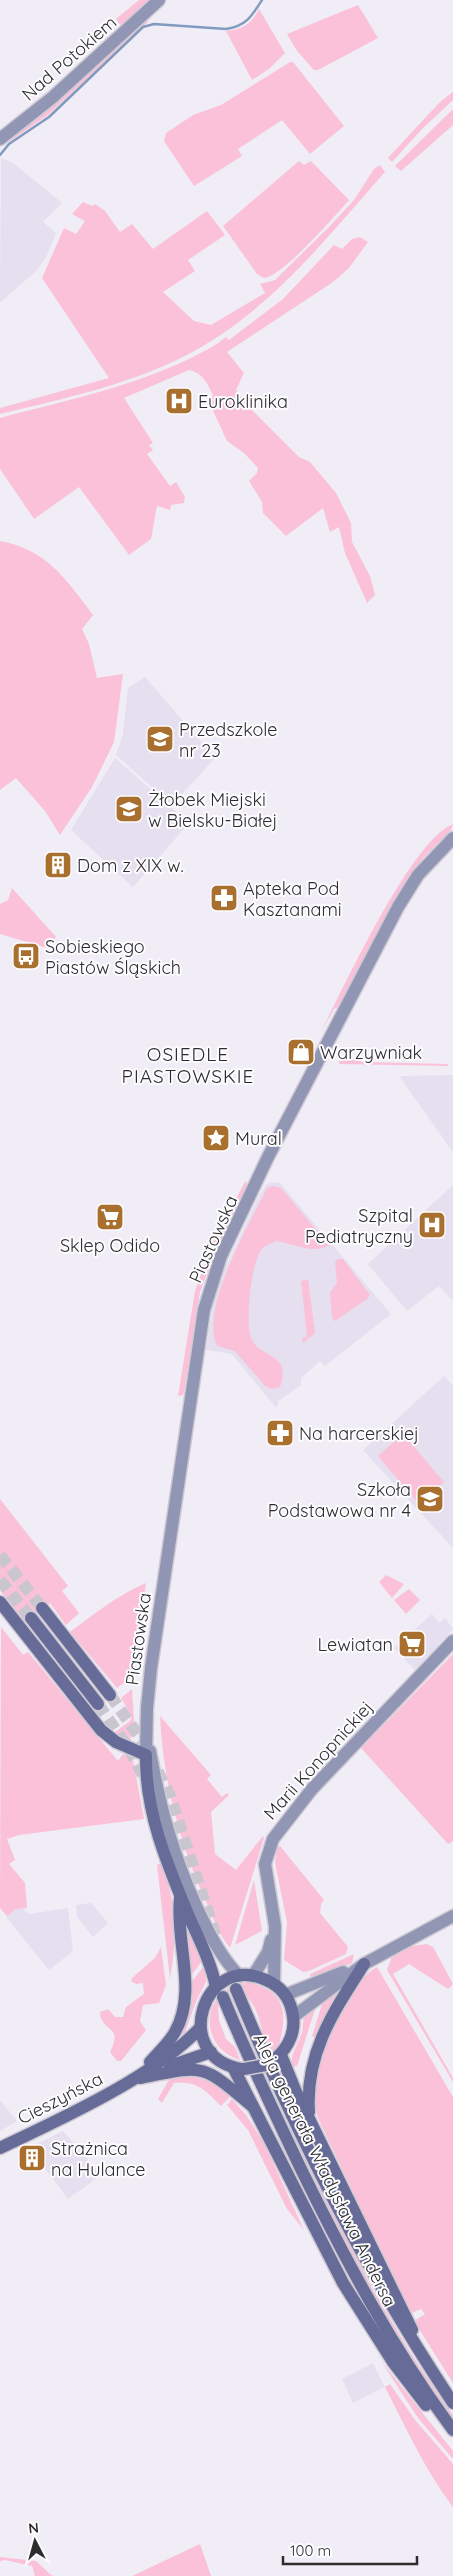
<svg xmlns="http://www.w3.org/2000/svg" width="453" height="2576" font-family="Quicksand,sans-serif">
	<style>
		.built { fill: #e5dfef }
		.green { fill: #fac1d8 }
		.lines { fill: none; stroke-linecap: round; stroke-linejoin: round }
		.stream { stroke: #809bbf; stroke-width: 2.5 }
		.secondary-tunnel { stroke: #cac6cf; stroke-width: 12; stroke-dasharray: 12 6; stroke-linecap: butt }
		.tertiary-casing { stroke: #cecad3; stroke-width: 15 }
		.secondary-casing { stroke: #cecad3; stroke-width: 15 }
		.tertiary { stroke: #9296b5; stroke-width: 12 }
		.secondary { stroke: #676b98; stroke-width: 12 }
		.secondary-bridge-casing { stroke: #cecad3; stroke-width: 15; stroke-linecap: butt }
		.secondary-bridge { stroke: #676b98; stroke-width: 12 }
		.labels { text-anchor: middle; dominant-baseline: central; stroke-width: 4; stroke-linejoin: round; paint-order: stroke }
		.street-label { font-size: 18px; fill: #2d2c2f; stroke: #fdfcfe }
		.poi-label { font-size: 18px; fill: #2d2c2f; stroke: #fdfcfe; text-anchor: start }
		.neighbourhood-label { font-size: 19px; letter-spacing: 1px; fill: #2d2c2f; stroke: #fdfcfe }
	</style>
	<rect width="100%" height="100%" fill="#f1edf7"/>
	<!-- built -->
	<g class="built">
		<polygon points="1,155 2,159 12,162 62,203 43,222 56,233 47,255 38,269 0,303"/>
		<polygon points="145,677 215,758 172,805 116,755 123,734 128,688"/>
		<polygon points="115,758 189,823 133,887 71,830"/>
		<polygon points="453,1075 453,1152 399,1076"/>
		<polygon points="271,1182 280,1183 391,1314 325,1366 320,1361 301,1378 301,1385 278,1401 278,1406 276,1408 232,1354 206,1350 212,1311 220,1279 259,1196 266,1185"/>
		<polygon points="453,1185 453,1301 439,1286 407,1311 368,1264"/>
		<polygon points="444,1376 453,1386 453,1548 363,1450"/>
		<polygon points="432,1614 439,1623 445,1618 453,1629 415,1670 394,1648"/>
		<polygon points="91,1903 108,1923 93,1937 77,1916 76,1905"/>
		<polygon points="68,1908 73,1951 49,1970 6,1917 16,1909 23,1909 29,1914"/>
		<polygon points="0,2100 17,2121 0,2131"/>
		<polygon points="63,2131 101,2175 68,2199 40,2162 30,2168 21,2152"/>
		<polygon points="373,2363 385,2387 353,2403 342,2379"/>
	</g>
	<!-- green -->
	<g class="green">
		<polygon points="139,0 148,0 121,26 116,19"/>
		<polygon points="358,5 378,38 318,70 314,70 297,51 287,34"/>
		<path d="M259 9 285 53 269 69 252 80 226 31C243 30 252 23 259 9Z"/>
		<polygon points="147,19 148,22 48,115 9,142 10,138 68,90"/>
		<polygon points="290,62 293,62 344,126 310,154 282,120 238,149 242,156 194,186 164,141 166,133 193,115 221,105"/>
		<polygon points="453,92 453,100 422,129 392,162 388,158 440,102"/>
		<polygon points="453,109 453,125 401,171 395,166"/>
		<path d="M299 161 304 165 311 161 349 200C334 217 283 276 264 278L257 274 223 226Z"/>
		<path d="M380 165 385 172C331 233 280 298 211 341 148 381 71 397 0 414V408L109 378 42 278 64 228 76 234 85 221 72 214 83 202 92 206 95 204 105 211 120 232 132 224 153 249 207 211 225 235 188 260 195 271 163 292 194 321 211 325 265 293 260 284 275 280 329 227 354 200 374 169Z"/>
		<path d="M360 237 368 242 349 268 333 282 227 352 244 373 236 390 252 410 299 457 310 462 336 493 351 523 352 542 370 576 375 595 367 603 345 553 339 527 330 532 323 508 286 536 263 513 262 502 249 481 257 473 258 468 244 453 227 441 209 402 213 395C207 383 203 373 189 370L124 398 153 443 149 445 153 450 147 454 170 486 176 482 185 497 184 503 171 505 170 510 157 506 151 539 129 555 79 487 34 519 0 469V418C63 401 127 388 187 360 200 353 215 347 226 337L229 340 283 299 334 245 342 249 352 239Z"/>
		<path d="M0 541C46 549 66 579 93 615L82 629 89 644 97 678 123 674 114 742 92 787 60 835 45 811 16 778 0 790Z"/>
		<path d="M453 824 451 830 424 857 404 884 340 1006 334 1009 319 1036C342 991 411 840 453 824Z"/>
		<polygon points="12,888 56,937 47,948 0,934 0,904 8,900"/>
		<polygon points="340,1058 364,1062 447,1064 449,1066 339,1064"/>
		<polygon points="246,1180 247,1187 216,1249 200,1292 184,1392 183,1395 178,1396 195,1291 211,1246"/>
		<path d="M273 1186 281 1188 329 1245C315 1255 291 1243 276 1241 272 1243 266 1245 263 1248 251 1260 246 1318 250 1334 256 1361 293 1349 280 1387L271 1389 265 1386 235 1351 217 1346C199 1309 250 1223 267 1188Z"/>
		<polygon points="338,1259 343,1259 370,1295 367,1299 335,1321 332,1318 330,1293 337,1283 335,1262"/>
		<polygon points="308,1280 315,1333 303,1343 302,1338 307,1337 301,1281"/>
		<polygon points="403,1434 444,1482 419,1504 378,1456"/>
		<polygon points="0,1499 68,1586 62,1591 79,1613 66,1625 50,1603 25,1622 0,1590"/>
		<polygon points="386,1575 404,1584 392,1598 379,1582"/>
		<path d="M146 1583 133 1676 117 1688 70 1632C94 1614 118 1595 146 1583Z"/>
		<polygon points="409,1589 420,1600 406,1614 394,1600"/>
		<polygon points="1,1627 23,1655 28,1652 118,1761 123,1754 133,1760 144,1819 19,1835 7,1839 15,1860 9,1864 25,1883 27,1908 16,1909 7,1916 0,1908"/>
		<polygon points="453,1654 453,1841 448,1844 361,1748"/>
		<polygon points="132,1689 134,1720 130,1742 111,1735 130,1721 132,1716 121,1698"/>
		<path d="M160 1716 211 1775 207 1779 222 1797 227 1793 229 1795 211 1812 215 1854 236 1870 263 1836 264 1838 230 1948C220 1936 213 1918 207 1904 180 1845 163 1782 160 1716Z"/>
		<polygon points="280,1846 324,1900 321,1904 320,1913 348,1947 346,1954 309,1971 303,1972 284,1960 287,1922 275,1863 277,1847"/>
		<path d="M161 1863C177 1901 177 1939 170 1979L157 1865Z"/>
		<polygon points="254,1880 262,1931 235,1945"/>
		<polygon points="182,1911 203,1960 189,1978"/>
		<polygon points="427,1944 433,1947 453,1984 448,1989 409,1964 393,1974 453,2078 453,2082 387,1970 392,1956 412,1946"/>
		<path d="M161 1947 166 1985 159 2003 143 2005 140 2021 146 2030 121 2061H117L110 2052C124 2024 101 2033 100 2012L108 2009 115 2017H123L126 2007 144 1994 143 1983 136 1984 131 1981 132 1978 155 1958Z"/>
		<polygon points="354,1954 352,1963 312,1980 310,1974"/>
		<polygon points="205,1965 206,1982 197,1999 184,2035 182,2033 191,2008 192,1981"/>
		<path d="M377 1967 453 2097V2383L414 2321 425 2314 421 2309 410 2314 318 2118C314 2104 314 2087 316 2072 321 2043 350 1981 377 1967Z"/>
		<polygon points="348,1980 317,2038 312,2036 323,2001"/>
		<path d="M248 1982C289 1992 287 2016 278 2049L270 2054C263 2039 262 2025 256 2011 253 2002 246 1998 242 1986L225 1995 218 2004 219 2020 226 2039 235 2047 240 2060C196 2047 201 1987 248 1982Z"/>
		<polygon points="317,2003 297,2066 291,2067 292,2056 302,2033 304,2015"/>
		<path d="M189 2076C207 2078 217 2085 230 2097L221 2106C205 2090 198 2081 174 2083L162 2103 158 2099 170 2078Z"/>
		<polygon points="232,2099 246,2115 264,2143 304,2230 287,2209 248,2130 227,2105"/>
		<polygon points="280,2109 372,2288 413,2357 453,2415 453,2422 410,2359 350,2255"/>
		<polygon points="381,2361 453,2451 453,2459 418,2418"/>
		<path d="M390 2384 415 2420 453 2464V2507C425 2470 406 2428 385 2387Z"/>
		<polygon points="200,2544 211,2576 132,2576"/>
		<polygon points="0,2557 36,2561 51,2575 55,2576 35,2576 32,2566 5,2560 0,2561"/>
	</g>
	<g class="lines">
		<!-- stream -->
		<path class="stream" d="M0 155 9 144 49 117 143 27 154 24 226 29C246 26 252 16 262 0"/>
		<!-- secondary-tunnel -->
		<g class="secondary-tunnel">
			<polyline points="0,1555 42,1608"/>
			<polyline points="0,1580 31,1618"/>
			<polyline points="110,1695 143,1742 170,1796 216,1937"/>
			<polyline points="98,1704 130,1751 148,1784"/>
		</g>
		<defs>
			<g id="tertiary">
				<polyline points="0,139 53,97 159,0"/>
				<path d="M150 1751C160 1808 173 1855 197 1908 209 1933 220 1956 239 1976"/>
				<polyline points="146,1755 147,1708 151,1668 204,1310 221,1256 268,1157 398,907 418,875 453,838"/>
				<polyline points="253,1976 268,1952 271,1940"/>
				<polyline points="274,1984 275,1926 265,1864 273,1839 312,1789 453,1641"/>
				<polyline points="285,1995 343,1972"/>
				<polyline points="293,2017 364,1964 453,1916"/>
			</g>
			<g id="secondary">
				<path d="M0 1602 101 1730 116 1742 146 1755C145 1813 168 1866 190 1919 200 1941 211 1963 216 1987"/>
				<polyline points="42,1608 110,1695"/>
				<polyline points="31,1618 98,1704"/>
				<path d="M236 1989C297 2135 365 2271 453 2403"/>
				<path d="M223 1997C247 2056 274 2112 301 2169 346 2261 392 2348 453 2430"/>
				<polyline points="281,2055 296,2092 412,2330"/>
				<path d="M150 2062C158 2053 169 2043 175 2032 198 1991 175 1942 180 1898"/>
				<polyline points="170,2066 211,2052"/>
				<polyline points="233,2067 343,2283 393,2362 426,2405"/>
				<path d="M241 2069C169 2056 204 1951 266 1980 280 1986 289 1997 292 2011 297 2030 289 2047 275 2059"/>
				<path d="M140 2078C205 2065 201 2063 252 2106"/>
				<path d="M309 2112C305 2053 334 2011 364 1964"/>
				<path d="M0 2148C63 2118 152 2078 200 2028"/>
			</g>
		</defs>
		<!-- tertiary casing -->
		<use href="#tertiary" class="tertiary-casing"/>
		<!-- secondary casing -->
		<use href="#secondary" class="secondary-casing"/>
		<!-- tertiary -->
		<use href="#tertiary" class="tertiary"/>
		<!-- secondary -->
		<use href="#secondary" class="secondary"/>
		<defs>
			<polyline id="secondary-bridge" points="244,2069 266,2065 275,2059"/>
		</defs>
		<!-- secondary-bridge casing -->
		<use href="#secondary-bridge" class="secondary-bridge-casing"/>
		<!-- secondary-bridge -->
		<use href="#secondary-bridge" class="secondary-bridge"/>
	</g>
	<!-- icons -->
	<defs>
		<symbol id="hospital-square" viewBox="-11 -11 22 22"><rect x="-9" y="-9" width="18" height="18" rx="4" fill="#a96f2f" stroke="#fdfcfe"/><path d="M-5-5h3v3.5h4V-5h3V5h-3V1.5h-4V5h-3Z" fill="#fff"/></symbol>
		<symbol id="school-square" viewBox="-11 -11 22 22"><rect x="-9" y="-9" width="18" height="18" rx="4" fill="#a96f2f" stroke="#fdfcfe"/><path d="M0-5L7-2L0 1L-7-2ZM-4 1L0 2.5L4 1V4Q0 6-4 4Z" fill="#fff"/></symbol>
		<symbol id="building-square" viewBox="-11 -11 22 22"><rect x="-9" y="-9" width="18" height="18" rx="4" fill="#a96f2f" stroke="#fdfcfe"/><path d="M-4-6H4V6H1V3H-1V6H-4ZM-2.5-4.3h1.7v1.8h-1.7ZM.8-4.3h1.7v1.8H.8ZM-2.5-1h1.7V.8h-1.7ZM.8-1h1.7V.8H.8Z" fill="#fff"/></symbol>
		<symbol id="pharmacy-square" viewBox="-11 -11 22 22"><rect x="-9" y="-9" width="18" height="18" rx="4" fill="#a96f2f" stroke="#fdfcfe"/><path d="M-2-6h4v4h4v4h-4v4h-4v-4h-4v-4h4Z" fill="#fff"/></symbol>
		<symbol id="bus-square" viewBox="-11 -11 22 22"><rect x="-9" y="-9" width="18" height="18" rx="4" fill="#a96f2f" stroke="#fdfcfe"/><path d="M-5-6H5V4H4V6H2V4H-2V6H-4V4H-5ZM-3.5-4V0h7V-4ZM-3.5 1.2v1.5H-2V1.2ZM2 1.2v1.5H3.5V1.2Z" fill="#fff"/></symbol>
		<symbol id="shop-square" viewBox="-11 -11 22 22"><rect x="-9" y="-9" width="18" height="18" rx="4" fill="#a96f2f" stroke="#fdfcfe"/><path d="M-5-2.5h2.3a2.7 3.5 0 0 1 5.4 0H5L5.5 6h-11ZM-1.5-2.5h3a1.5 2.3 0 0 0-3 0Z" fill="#fff"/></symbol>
		<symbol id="sight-square" viewBox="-11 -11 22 22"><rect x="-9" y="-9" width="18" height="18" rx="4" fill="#a96f2f" stroke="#fdfcfe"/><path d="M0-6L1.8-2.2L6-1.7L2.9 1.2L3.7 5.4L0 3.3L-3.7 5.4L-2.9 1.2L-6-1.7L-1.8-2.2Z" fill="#fff"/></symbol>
		<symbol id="supermarket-square" viewBox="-11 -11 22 22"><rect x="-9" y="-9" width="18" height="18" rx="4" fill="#a96f2f" stroke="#fdfcfe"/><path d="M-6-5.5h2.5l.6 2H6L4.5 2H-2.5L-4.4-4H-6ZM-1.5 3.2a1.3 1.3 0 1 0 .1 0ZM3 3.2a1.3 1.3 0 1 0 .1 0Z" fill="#fff"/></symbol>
	</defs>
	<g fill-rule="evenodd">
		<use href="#hospital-square" x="163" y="385" width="32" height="32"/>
		<use href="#school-square" x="144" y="723" width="32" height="32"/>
		<use href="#school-square" x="113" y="793" width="32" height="32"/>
		<use href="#building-square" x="42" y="849" width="32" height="32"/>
		<use href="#pharmacy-square" x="208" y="882" width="32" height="32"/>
		<use href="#bus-square" x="10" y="940" width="32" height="32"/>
		<use href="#shop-square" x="285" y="1036" width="32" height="32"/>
		<use href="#sight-square" x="200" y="1122" width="32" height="32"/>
		<use href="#supermarket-square" x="94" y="1201" width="32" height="32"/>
		<use href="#hospital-square" x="416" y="1209" width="32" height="32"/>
		<use href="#pharmacy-square" x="264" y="1417" width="32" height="32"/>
		<use href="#school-square" x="414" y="1483" width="32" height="32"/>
		<use href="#supermarket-square" x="396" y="1628" width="32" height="32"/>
		<use href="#building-square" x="16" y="2142" width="32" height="32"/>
	</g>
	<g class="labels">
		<!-- street labels -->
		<g class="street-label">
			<text transform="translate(69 58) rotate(-41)">Nad Potokiem</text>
			<text transform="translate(213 1239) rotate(-66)">Piastowska</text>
			<text transform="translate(138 1639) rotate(-82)">Piastowska</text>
			<text transform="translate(318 1760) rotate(-48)">Marii Konopnickiej</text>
			<text transform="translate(60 2098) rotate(-27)">Cieszyńska</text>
			<text transform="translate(325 2170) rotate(64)">Aleja generała Władysława Andersa</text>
		</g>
		<!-- poi labels -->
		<g class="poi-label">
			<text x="198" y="401">Euroklinika</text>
			<text x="179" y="729">Przedszkole<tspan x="179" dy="21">nr 23</tspan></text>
			<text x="148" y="799">Żłobek Miejski<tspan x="148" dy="21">w Bielsku-Białej</tspan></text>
			<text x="77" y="865">Dom z XIX w.</text>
			<text x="243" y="888">Apteka Pod<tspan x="243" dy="21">Kasztanami</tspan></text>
			<text x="45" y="946">Sobieskiego<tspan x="45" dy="21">Piastów Śląskich</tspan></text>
			<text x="320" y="1052">Warzywniak</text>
			<text x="235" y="1138">Mural</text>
			<text x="413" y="1215" text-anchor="end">Szpital<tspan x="413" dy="21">Pediatryczny</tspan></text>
			<text x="110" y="1245" text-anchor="middle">Sklep Odido</text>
			<text x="299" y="1433">Na harcerskiej</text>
			<text x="411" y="1489" text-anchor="end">Szkoła<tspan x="411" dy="21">Podstawowa nr 4</tspan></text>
			<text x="393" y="1644" text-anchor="end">Lewiatan</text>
			<text x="51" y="2148">Strażnica<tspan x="51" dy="21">na Hulance</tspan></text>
		</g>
		<!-- neighbourhood labels -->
		<g class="neighbourhood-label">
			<text x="188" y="1054">OSIEDLE<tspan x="188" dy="22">PIASTOWSKIE</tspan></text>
		</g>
	</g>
	<!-- north arrow -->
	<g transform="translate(35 2541) rotate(354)" stroke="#fdfcfe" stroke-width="4" paint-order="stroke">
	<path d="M0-4L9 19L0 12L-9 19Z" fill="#2d2c2f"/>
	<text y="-8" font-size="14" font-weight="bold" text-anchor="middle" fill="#2d2c2f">N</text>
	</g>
	<!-- scale -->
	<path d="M283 2556v8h134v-8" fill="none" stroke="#2d2c2f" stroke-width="2.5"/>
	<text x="290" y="2556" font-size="15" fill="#2d2c2f" stroke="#fdfcfe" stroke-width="4" paint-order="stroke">100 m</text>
</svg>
